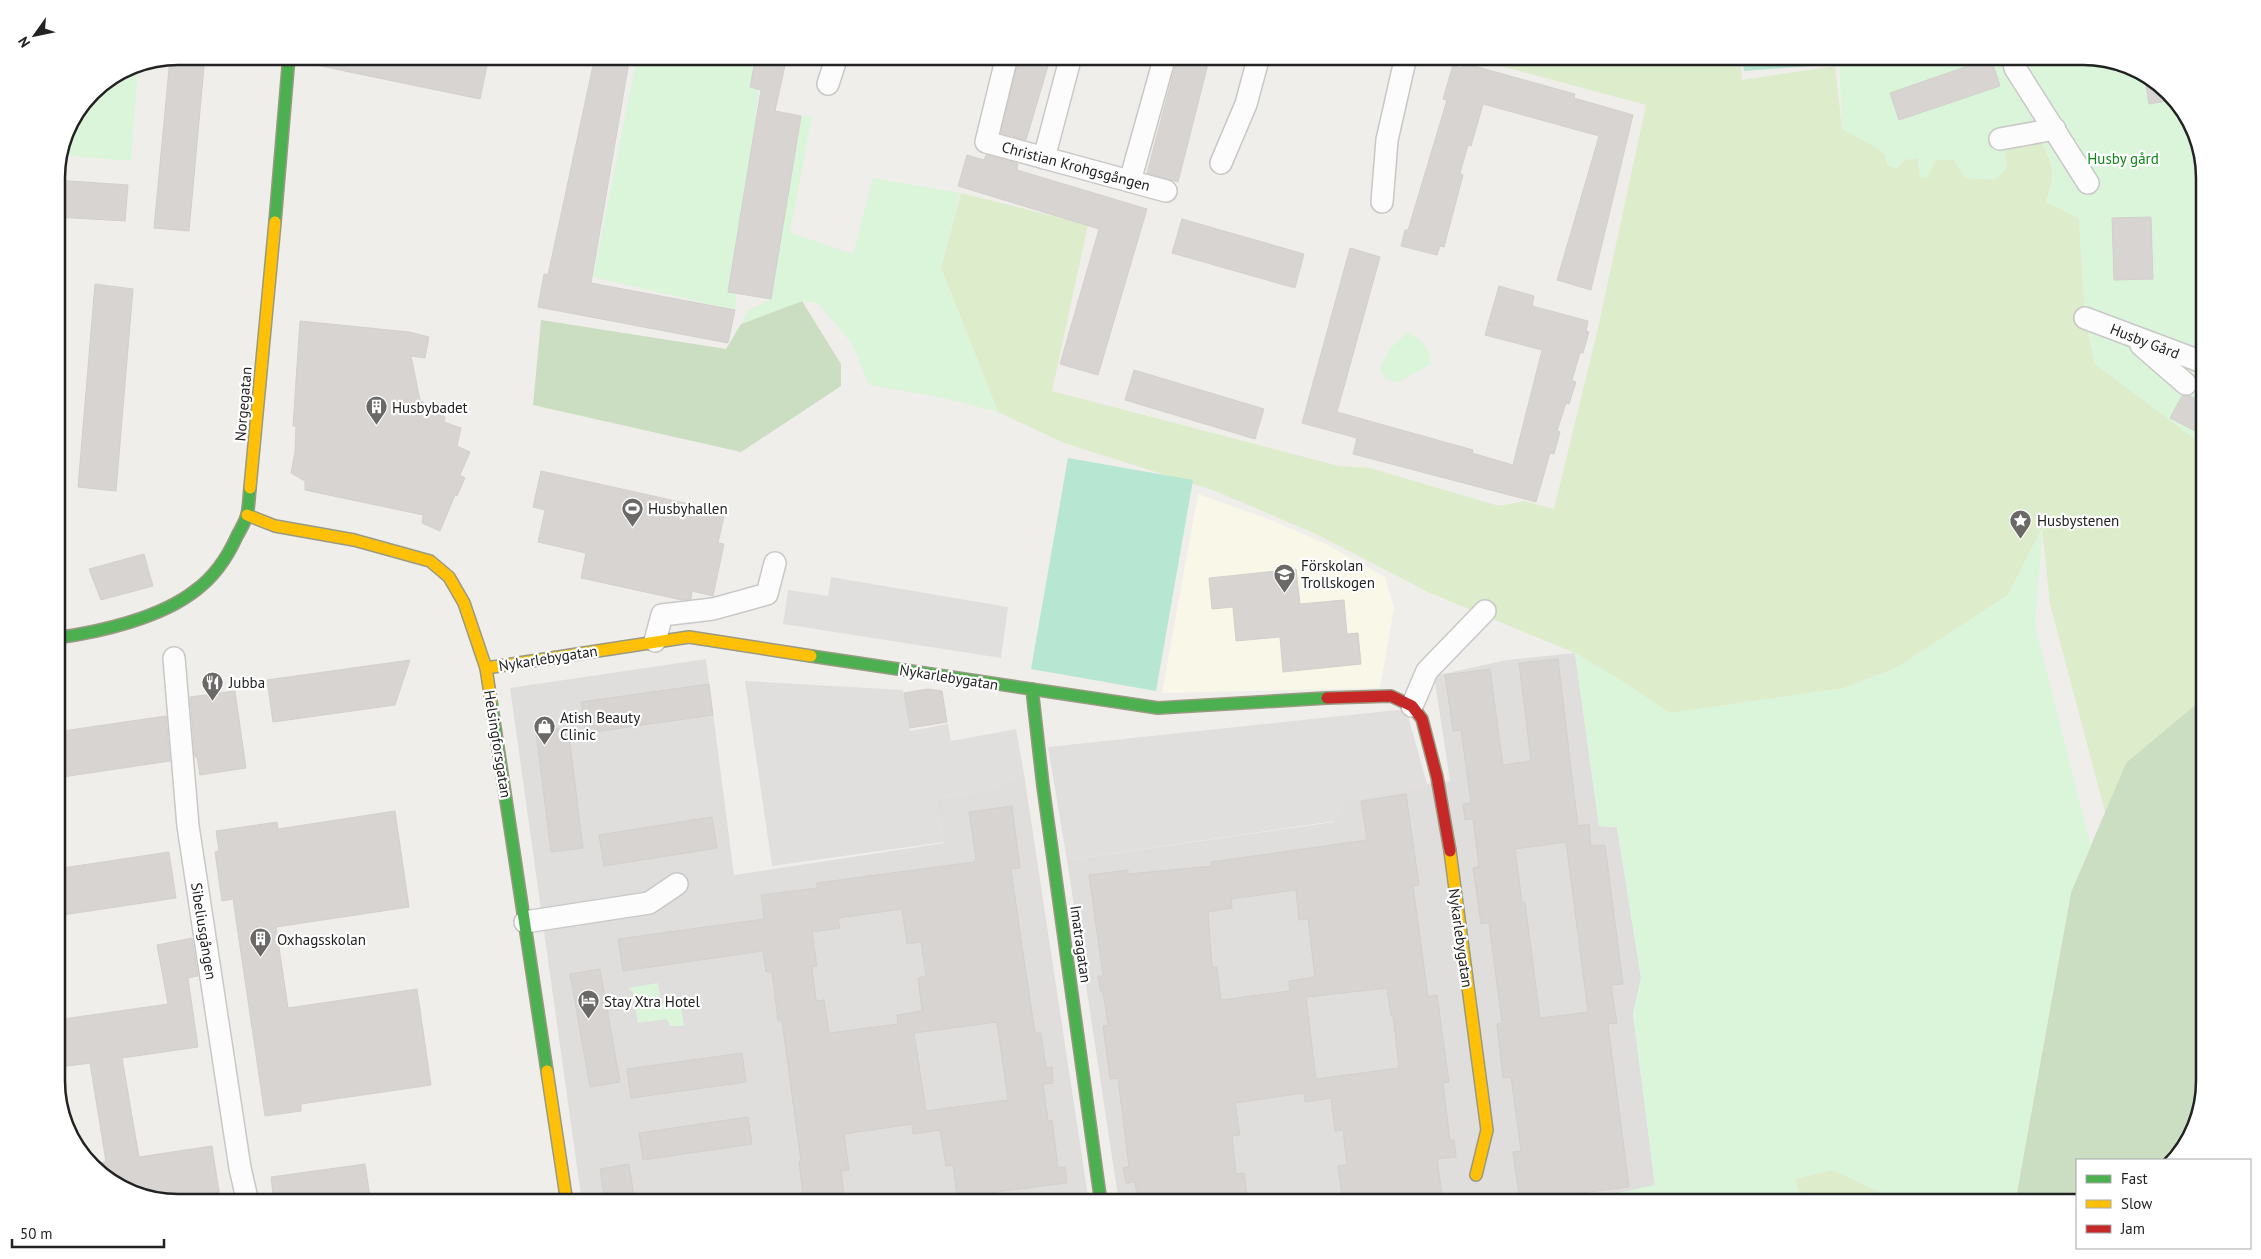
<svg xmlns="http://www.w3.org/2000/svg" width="2261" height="1259" font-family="'PT Sans',sans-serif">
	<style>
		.residential { fill: #dfdedc }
		.education { fill: #f8f7e8 }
		.grass { fill: #ddeccb }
		.forest { fill: #cbdec1 }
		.park { fill: #daf5da }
		.pitch { fill: #b7e6d2 }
		.parking { fill: #e0dfde }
		.building { fill: #d7d4d2; stroke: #d3d0cc; fill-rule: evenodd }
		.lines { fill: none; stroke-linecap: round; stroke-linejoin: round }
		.street-casing { stroke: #c9c8c7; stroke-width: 24 }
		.fast-casing { stroke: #999a82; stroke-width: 14 }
		.slow-casing { stroke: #999a82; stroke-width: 14 }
		.jam-casing { stroke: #999a82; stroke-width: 14 }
		.street { stroke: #fdfcfc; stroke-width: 21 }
		.fast { stroke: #4caf50; stroke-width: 11 }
		.slow { stroke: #ffc107; stroke-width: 11 }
		.jam { stroke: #c62828; stroke-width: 11 }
		.labels { text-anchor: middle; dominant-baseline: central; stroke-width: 4.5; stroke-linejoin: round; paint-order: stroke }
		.park-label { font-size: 15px; fill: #0c8416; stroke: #fff }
		.street-label { font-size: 15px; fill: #222; stroke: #fff }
		.poi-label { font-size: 15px; fill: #222; stroke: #fff; text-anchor: start }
		.rim { fill: none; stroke: #222; stroke-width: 2.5 }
	</style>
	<rect width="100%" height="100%" fill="#f0eeeb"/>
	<!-- residential -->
	<g class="residential">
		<polygon points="1575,653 1599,826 1617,827 1641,978 1633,1014 1655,1185 1588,1200 1588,1203 1119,1203 1067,860 1334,822 1344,801 1427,784 1450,781 1434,676 1507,660"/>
		<polygon points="706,659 734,875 944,843 935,799 986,790 1024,774 1089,1203 582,1203 510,688"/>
	</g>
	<!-- education -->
	<polygon class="education" points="1198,494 1271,520 1324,543 1385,577 1394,608 1380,688 1162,693"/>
	<!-- grass -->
	<g class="grass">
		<path d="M1463 56H1740L1742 80 1835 66 1842 129 1867 142 1886 155 1888 165 1897 169 1904 160 1918 158 1920 177H1927L1936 160H1954L2004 141 2039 137C2053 166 2056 171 2046 202L2079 218 2085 318 2095 364 2205 446V789L2126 763 2105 812 2050 604 2042 528 2008 595 1896 668 1844 688 1670 713 1625 683 1575 653 1430 593 1316 534 1213 490 1064 443 998 412 941 268 961 193 1088 225 1052 391 1339 466 1370 468 1499 506 1524 501 1554 509 1598 328 1646 105Z"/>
		<polygon points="1833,1170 1903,1203 1802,1203 1794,1179"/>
	</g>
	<!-- forest -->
	<g class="forest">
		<polygon points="802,301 841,364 841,386 741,452 533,405 541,320 726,349 741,324"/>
		<polygon points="2205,697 2205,1081 2189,1142 2170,1160 2077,1160 2077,1203 2015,1203 2071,892 2126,763"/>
	</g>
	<!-- park -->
	<g class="park">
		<polygon points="637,56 762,56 735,310 593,277"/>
		<path d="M1839 56H2083L2144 72 2184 111 2205 170V446L2095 364 2085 318 2079 218 2046 202C2056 171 2053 166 2040 137L2004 141 2007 168 1994 180 1965 178 1954 160H1936L1927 177 1920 178 1918 158 1904 160 1897 169 1887 165 1885 154 1867 142 1842 129Z"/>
		<polygon points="126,69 138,70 131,161 60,155 66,131 92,92"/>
		<polygon points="801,116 812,116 790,233 853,254 873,178 960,193 941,268 998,412 940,397 869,385 852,344 818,303 802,301 741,324 747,311 771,299"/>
		<path d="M1408 332C1423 341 1430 346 1431 364L1399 382 1386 379 1380 370C1385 352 1394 344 1408 332Z"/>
		<polygon points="2043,527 2035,626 2091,846 2071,892 2015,1203 1903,1203 1833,1170 1795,1179 1802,1203 1588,1203 1588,1200 1655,1185 1633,1014 1641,978 1617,827 1599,826 1575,653 1625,683 1670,713 1844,688 1896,668 2008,595"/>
		<polygon points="658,983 661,1003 680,1000 684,1026 670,1026 667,1019 638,1023 633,992 628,988"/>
	</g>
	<!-- pitch -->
	<g class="pitch">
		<polygon points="1742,56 1839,56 1839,64 1744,71"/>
		<polygon points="1068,458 1193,480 1156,691 1031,669"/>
	</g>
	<!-- parking -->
	<g class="parking">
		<polygon points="831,577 1008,607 1001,658 783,624 788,590 828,596"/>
		<polygon points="745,681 903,690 910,731 948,724 951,741 1016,729 1024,774 986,790 935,799 944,842 772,866"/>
		<polygon points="1406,709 1427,784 1344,801 1335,821 1067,860 1048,747"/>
	</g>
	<!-- building -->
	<g class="building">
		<polygon points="178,56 205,56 189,231 154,228 170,58"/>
		<polygon points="312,56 489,56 480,99 311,64"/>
		<polygon points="595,56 630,56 591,283 735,310 728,343 538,307 544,274 548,275"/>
		<polygon points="756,56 787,56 775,111 801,116 771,299 728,292 761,90 750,87"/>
		<polygon points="1019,56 1051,56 1026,140 1001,133"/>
		<polygon points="1178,56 1210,56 1178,182 1147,173"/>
		<polygon points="1991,58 2000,86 1899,120 1890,93"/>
		<polygon points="1463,63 1575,94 1574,98 1633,115 1591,290 1557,280 1599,136 1483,104 1471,146 1468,145 1460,173 1463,175 1444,247 1440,246 1437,255 1401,246 1405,230 1408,230 1447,100 1443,99 1453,65 1462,68"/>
		<polygon points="2144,72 2163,90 2173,100 2149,104"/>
		<polygon points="967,155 984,160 986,155 1018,164 1017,170 1147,209 1098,375 1060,364 1099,229 958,186"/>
		<polygon points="56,180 128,185 125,221 56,217"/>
		<polygon points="2151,217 2153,279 2114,280 2112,218"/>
		<polygon points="1182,219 1304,254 1295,288 1172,253"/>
		<polygon points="1350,248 1380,257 1337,412 1473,450 1472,453 1513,465 1542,350 1485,335 1499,286 1534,296 1532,306 1588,321 1586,331 1589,332 1583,353 1580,353 1572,380 1576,382 1569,404 1566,403 1557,431 1560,432 1554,454 1550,453 1536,502 1353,454 1357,438 1302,423"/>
		<polygon points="95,284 133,289 116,491 78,487"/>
		<polygon points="300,321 409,332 429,337 425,358 411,356 420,400 445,417 444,422 461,428 457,446 470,452 460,475 465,478 457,496 455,495 440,531 422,523 423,515 305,490 305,481 291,473 295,452 296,426 293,426"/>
		<polygon points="1134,370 1264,409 1255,439 1125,400"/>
		<polygon points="2182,396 2190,396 2205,404 2205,436 2170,418"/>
		<polygon points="541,471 725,512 718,543 724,544 713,596 692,591 691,599 682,600 581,578 586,553 538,542 545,510 533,507"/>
		<polygon points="144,554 153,586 101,600 89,569"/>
		<polygon points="1296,569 1300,604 1344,600 1347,634 1358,633 1361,664 1283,672 1280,637 1236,641 1233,607 1212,609 1209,578"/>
		<path d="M1558 659 1578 826 1589 824 1591 846 1605 845 1623 984 1611 985 1617 1023 1608 1024 1629 1187 1565 1195V1198L1520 1203 1513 1152 1521 1151 1511 1077 1503 1078 1497 1024 1502 1023 1489 923 1481 924 1473 868 1479 867 1473 819 1465 820 1463 804 1471 803 1461 730 1453 731 1445 675 1490 669 1503 765 1531 761 1519 663ZM1566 842 1588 1012 1540 1018 1525 902H1522L1515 849Z"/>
		<polygon points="410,660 395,705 273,722 267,680"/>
		<polygon points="709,684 713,715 586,733 581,702"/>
		<polygon points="928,689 942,691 947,722 910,728 904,693"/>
		<polygon points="235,691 246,768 200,775 197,757 195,757 190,697"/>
		<polygon points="166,716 170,761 56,778 56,732"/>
		<polygon points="568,727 583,848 551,852 536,732"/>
		<path d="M1406 794 1419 885 1413 886 1428 997 1437 995 1449 1082 1443 1083 1450 1141 1454 1140 1456 1157 1437 1159 1443 1203H1343L1338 1166 1347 1165 1343 1130 1335 1131 1331 1098 1305 1102 1304 1093 1235 1103 1240 1135 1232 1136 1236 1174 1244 1173 1248 1203H1138L1135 1182 1126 1183 1123 1168 1129 1167 1118 1078 1110 1079 1103 1026 1108 1025 1103 992H1101L1098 976H1103L1089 875 1128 870V874L1212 866 1211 862 1367 840 1361 801ZM1296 890 1299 920 1308 919 1315 977 1289 981 1290 991 1221 1000 1217 967H1212L1208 912 1232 908 1231 899ZM1387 988 1391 1016H1393L1399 1068 1316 1079 1306 997Z"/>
		<path d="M1012 806 1020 868 1011 869 1022 946 1035 1033H1041L1046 1068 1052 1067 1053 1083 1043 1084 1048 1121 1052 1120 1058 1168 1065 1167 1067 1183 995 1192 997 1203H958L953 1165 946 1166 940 1130 913 1134 912 1124 844 1134 849 1170 841 1171 845 1203H804L799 1162 801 1161 782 1021H778L772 972H766L763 951 623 971 618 939 764 919 761 895 817 888V883L974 862 976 859 969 812ZM902 909 907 944 921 942 926 976 918 978 922 1011 897 1015 898 1024 829 1033 824 1000 816 1001 812 967 817 966 812 932 840 928 838 918ZM997 1022 1008 1100 926 1111 914 1033Z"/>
		<polygon points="395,811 409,907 276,927 288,1008 417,989 431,1085 301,1104 301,1111 265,1116 233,899 222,901 215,852 219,851 216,831 277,822 278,829"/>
		<polygon points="712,817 717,848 604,866 599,835"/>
		<polygon points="169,852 176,898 56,916 56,869"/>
		<polygon points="192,938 198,976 188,978 198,1047 122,1058 139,1157 212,1146 219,1192 166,1200 117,1187 93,1164 106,1162 90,1063 61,1067 56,1020 168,1004 157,945"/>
		<polygon points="600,969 620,1082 590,1087 570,974"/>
		<polygon points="742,1053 746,1082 631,1098 627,1069"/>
		<polygon points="748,1117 752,1144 643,1160 639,1133"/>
		<polygon points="365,1164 371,1203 274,1203 271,1177"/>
		<polygon points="629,1164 635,1203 605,1203 600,1169"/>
	</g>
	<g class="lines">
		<defs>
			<g id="street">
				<polyline points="1007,56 986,142 1166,191"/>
				<polyline points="2013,56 2015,68 2088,183"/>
				<polyline points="828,84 837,56"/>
				<polyline points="2000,139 2055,129"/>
				<polyline points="1044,158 1071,56"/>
				<polyline points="1221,163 1246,104 1259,56"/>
				<polyline points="1130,181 1165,56"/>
				<polyline points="1382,202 1387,140 1406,56"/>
				<polyline points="2085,318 2205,363"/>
				<polyline points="2141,345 2186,384"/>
				<polyline points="655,641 662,615 713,609 767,594 775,563"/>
				<polyline points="174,658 188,826 240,1168 248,1203"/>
				<polyline points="1412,706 1427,671 1485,611"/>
				<polyline points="525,922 649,903 677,884"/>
			</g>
			<g id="fast">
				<polyline points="275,222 289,56"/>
				<path d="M56 638C100 632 161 618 196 590 215 576 228 556 237 536 241 529 245 522 247 515 249 506 249 497 250 488"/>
				<polyline points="811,656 1158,708 1327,698"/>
				<polyline points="1032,689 1043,786 1101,1203"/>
				<polyline points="491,701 547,1071"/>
			</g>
			<g id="slow">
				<polyline points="250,488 275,222"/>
				<polyline points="247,515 275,526 354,540 430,561 449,577 464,603 486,668 491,701"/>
				<polyline points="486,668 689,637 811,656"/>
				<polyline points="1450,851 1487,1130 1476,1175"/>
				<polyline points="547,1071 567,1203"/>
			</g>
			<polyline id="jam" points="1327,698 1391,696 1412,706 1422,719 1437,777 1450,851"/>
		</defs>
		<!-- street casing -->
		<use href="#street" class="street-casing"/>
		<!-- fast casing -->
		<use href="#fast" class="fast-casing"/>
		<!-- slow casing -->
		<use href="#slow" class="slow-casing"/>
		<!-- jam casing -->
		<use href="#jam" class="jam-casing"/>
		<!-- street -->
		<use href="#street" class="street"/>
		<!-- fast -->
		<use href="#fast" class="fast"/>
		<!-- slow -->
		<use href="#slow" class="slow"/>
		<!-- jam -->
		<use href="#jam" class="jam"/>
	</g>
	<!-- icons -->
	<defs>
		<symbol id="building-pin" viewBox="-11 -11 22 30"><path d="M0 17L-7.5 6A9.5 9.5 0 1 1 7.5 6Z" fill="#6a6968" stroke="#fff"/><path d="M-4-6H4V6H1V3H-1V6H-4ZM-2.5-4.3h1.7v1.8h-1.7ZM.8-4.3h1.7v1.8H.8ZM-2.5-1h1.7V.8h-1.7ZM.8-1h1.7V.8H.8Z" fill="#fff"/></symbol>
		<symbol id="stadium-pin" viewBox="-11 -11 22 30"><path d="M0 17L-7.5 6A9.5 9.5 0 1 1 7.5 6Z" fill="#6a6968" stroke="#fff"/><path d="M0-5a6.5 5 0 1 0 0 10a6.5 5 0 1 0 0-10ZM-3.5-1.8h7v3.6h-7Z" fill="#fff"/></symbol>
		<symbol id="sight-pin" viewBox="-11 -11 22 30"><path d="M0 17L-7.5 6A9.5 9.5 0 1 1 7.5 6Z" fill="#6a6968" stroke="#fff"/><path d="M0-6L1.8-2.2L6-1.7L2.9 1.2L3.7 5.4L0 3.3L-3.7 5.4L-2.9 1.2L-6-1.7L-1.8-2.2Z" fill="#fff"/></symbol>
		<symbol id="school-pin" viewBox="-11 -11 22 30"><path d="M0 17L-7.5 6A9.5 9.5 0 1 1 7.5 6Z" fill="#6a6968" stroke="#fff"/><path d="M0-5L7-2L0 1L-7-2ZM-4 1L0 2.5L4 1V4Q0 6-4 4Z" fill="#fff"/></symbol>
		<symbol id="restaurant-pin" viewBox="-11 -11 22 30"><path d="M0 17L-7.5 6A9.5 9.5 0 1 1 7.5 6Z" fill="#6a6968" stroke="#fff"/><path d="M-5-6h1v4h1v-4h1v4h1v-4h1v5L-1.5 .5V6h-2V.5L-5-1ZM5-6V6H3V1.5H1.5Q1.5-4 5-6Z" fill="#fff"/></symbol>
		<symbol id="shop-pin" viewBox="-11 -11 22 30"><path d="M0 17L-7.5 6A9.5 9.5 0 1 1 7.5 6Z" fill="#6a6968" stroke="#fff"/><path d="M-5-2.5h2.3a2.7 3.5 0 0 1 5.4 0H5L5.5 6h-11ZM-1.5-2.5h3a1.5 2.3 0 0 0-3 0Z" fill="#fff"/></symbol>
		<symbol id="hotel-pin" viewBox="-11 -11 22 30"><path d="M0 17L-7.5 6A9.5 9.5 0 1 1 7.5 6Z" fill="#6a6968" stroke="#fff"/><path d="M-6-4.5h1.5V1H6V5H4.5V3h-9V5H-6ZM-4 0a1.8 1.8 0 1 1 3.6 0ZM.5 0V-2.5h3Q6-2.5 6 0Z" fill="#fff"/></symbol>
	</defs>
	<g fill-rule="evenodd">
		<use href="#building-pin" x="364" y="394" width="25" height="34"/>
		<use href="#stadium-pin" x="620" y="496" width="25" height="34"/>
		<use href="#sight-pin" x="2008" y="508" width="25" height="34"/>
		<use href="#school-pin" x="1272" y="562" width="25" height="34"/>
		<use href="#restaurant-pin" x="200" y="670" width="25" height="34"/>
		<use href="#shop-pin" x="532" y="714" width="25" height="34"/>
		<use href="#building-pin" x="248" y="926" width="25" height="34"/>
		<use href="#hotel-pin" x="576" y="988" width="25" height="34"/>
	</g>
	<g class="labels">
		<!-- park labels -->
		<g class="park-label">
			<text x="2123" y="158">Husby gård</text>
		</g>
		<!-- street labels -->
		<g class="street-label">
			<text transform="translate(1076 166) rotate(15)">Christian Krohgsgången</text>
			<text transform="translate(2145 341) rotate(21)">Husby Gård</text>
			<text transform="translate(243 404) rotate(-85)">Norgegatan</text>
			<text transform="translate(548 658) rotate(-9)">Nykarlebygatan</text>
			<text transform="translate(949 677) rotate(9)">Nykarlebygatan</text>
			<text transform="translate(498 744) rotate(81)">Helsingforsgatan</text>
			<text transform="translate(204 931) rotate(81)">Sibeliusgången</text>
			<text transform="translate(1461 938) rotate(82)">Nykarlebygatan</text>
			<text transform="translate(1081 944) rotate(82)">Imatragatan</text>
		</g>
		<!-- poi labels -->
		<g class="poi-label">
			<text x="392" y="407">Husbybadet</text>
			<text x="648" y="508">Husbyhallen</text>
			<text x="2037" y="520">Husbystenen</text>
			<text x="1301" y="565">Förskolan<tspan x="1301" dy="17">Trollskogen</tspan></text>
			<text x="229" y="682">Jubba</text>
			<text x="560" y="717">Atish Beauty<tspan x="560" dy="17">Clinic</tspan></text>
			<text x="277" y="939">Oxhagsskolan</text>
			<text x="604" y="1001">Stay Xtra Hotel</text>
		</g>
	</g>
	<!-- crop -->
	<path d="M0 0H2261V1259H0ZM178 65H2083A113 113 0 0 1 2196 178V1081A113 113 0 0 1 2083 1194H178A113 113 0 0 1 65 1081V178A113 113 0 0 1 178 65Z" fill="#fff" fill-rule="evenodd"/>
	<path class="rim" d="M178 65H2083A113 113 0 0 1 2196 178V1081A113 113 0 0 1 2083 1194H178A113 113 0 0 1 65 1081V178A113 113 0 0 1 178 65Z"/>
	<!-- legend -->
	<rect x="2076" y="1159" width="175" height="90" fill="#ffffff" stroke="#a7a7a7"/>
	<rect x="2086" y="1175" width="25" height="8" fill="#4caf50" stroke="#a7a7a7"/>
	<text x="2121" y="1184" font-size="15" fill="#222222">Fast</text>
	<rect x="2086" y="1200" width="25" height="8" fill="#ffc107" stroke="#a7a7a7"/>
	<text x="2121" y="1209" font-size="15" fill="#222222">Slow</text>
	<rect x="2086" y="1225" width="25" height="8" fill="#c62828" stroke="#a7a7a7"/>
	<text x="2121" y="1234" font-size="15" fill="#222222">Jam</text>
	<!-- north arrow -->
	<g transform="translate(35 35) rotate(237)" stroke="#ffffff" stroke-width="4" paint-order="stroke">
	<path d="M0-4L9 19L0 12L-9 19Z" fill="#222222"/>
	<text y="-8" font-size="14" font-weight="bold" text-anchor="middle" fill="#222222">N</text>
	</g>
	<!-- scale -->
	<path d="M12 1239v8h152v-8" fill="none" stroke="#222222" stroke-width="2.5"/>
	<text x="20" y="1239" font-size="15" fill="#222222" stroke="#ffffff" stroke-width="4" paint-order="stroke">50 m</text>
</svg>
